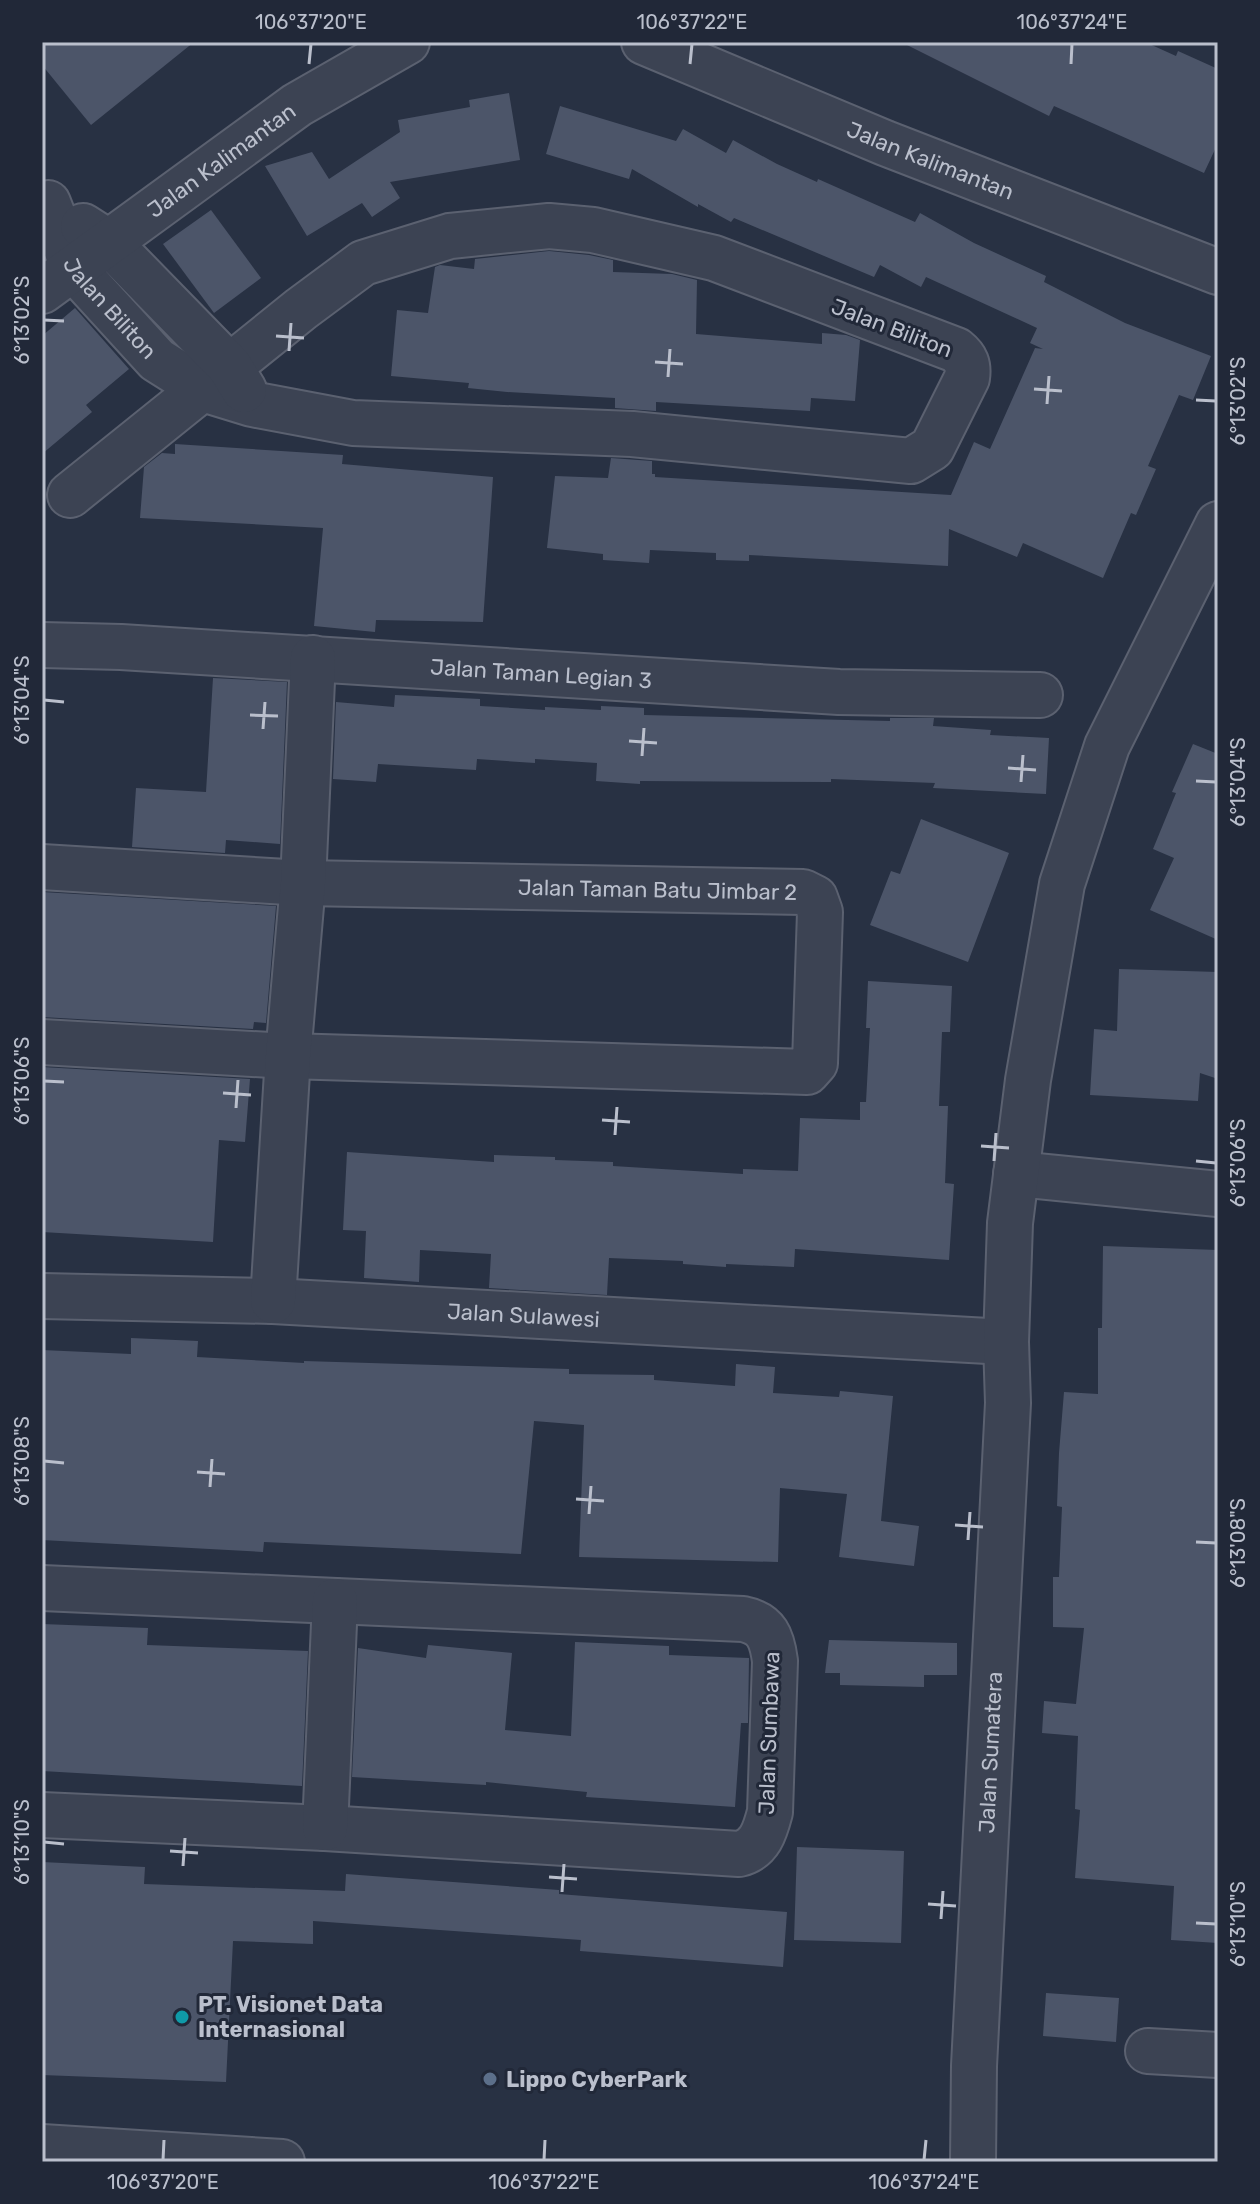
<svg xmlns="http://www.w3.org/2000/svg" width="1260" height="2204" font-family="Rubik,sans-serif">
	<style>
		.building { fill: #4c5569 }
		.lines { fill: none; stroke-linecap: round; stroke-linejoin: round }
		.minor-casing { stroke: #5b6170; stroke-width: 48 }
		.minor { stroke: #3c4353; stroke-width: 44 }
		.ticks { fill: none; stroke: #babfcc; stroke-width: 3 }
		.culture-dot { fill: #0f9aa8; stroke: #212838; stroke-width: 3 }
		.service-dot { fill: #5c6f8a; stroke: #212838; stroke-width: 3 }
		.labels { text-anchor: middle; dominant-baseline: central; stroke-width: 6; stroke-linejoin: round; paint-order: stroke }
		.street-label { font-size: 22px; fill: #babfcc; stroke: #212838 }
		.poi-label { font-size: 22px; font-weight: bold; fill: #babfcc; stroke: #212838; text-anchor: start }
		.neatline { fill: none; stroke: #babfcc; stroke-width: 3 }
		.ticks-label { font-size: 20px; text-anchor: middle; fill: #babfcc }
	</style>
	<rect width="100%" height="100%" fill="#283143"/>
	<!-- building -->
	<g class="building">
		<polygon points="42,42 194,42 91,125 42,65"/>
		<polygon points="901,42 1145,42 1176,56 1178,51 1218,69 1218,143 1204,173 1054,106 1049,116"/>
		<polygon points="509,93 520,160 390,182 400,198 372,217 362,203 307,236 265,166 312,152 329,179 400,132 398,120 470,107 469,100"/>
		<polygon points="560,106 676,141 683,129 726,153 733,140 777,164 817,182 818,179 915,222 920,213 974,243 1046,276 1044,282 1125,323 1211,356 1193,400 1179,395 1148,466 1156,469 1136,515 1131,513 1103,578 1023,543 1017,557 949,529 948,566 749,555 749,561 716,560 716,553 650,550 649,563 603,560 603,554 547,548 555,476 608,478 611,458 652,461 652,474 655,474 655,477 951,495 974,442 990,449 1035,348 1043,349 1030,343 1037,328 926,277 921,287 880,265 874,277 734,218 731,222 698,204 698,207 632,169 629,179 546,154"/>
		<polygon points="211,210 261,278 214,313 163,244"/>
		<polygon points="549,251 589,255 613,260 613,272 672,274 697,280 696,334 822,344 822,333 846,335 860,340 855,401 811,398 810,411 656,402 656,411 615,408 615,398 507,392 468,388 469,383 391,376 397,310 428,313 435,267 440,265 474,269 475,259"/>
		<polygon points="75,308 129,369 86,405 92,412 42,454 42,336"/>
		<polygon points="175,444 343,455 342,464 493,477 483,622 376,620 375,632 314,626 323,528 140,518 144,467 162,453 175,454"/>
		<polygon points="213,678 287,682 280,844 226,840 225,853 132,847 136,788 206,792"/>
		<polygon points="395,695 480,699 480,706 545,710 545,707 601,710 601,706 644,708 644,715 890,721 890,718 934,718 933,726 991,730 990,735 1049,738 1046,794 933,788 935,783 831,779 831,782 640,781 640,784 596,781 597,763 535,759 535,763 477,759 476,770 378,764 376,782 333,779 336,702 394,707"/>
		<polygon points="1193,744 1218,754 1218,940 1150,910 1174,858 1153,849 1176,793 1172,792"/>
		<polygon points="921,819 1009,853 968,962 870,925 891,871 900,874"/>
		<polygon points="42,892 276,906 266,1023 254,1022 253,1029 42,1017"/>
		<polygon points="1119,969 1218,972 1218,1079 1200,1073 1198,1101 1090,1095 1094,1029 1117,1031"/>
		<polygon points="868,981 952,986 950,1032 942,1032 939,1106 948,1106 945,1183 954,1184 949,1260 795,1249 794,1267 726,1264 726,1267 683,1264 683,1261 609,1258 607,1295 489,1288 491,1254 420,1250 419,1282 364,1278 366,1231 343,1230 347,1152 494,1162 494,1155 555,1157 555,1160 613,1162 613,1166 743,1174 743,1169 798,1171 800,1118 860,1120 860,1102 866,1102 870,1028 866,1028"/>
		<polygon points="42,1067 250,1079 245,1142 219,1140 213,1242 42,1232"/>
		<polygon points="1103,1246 1218,1250 1218,1943 1171,1940 1174,1886 1075,1878 1080,1810 1075,1809 1078,1736 1042,1733 1044,1701 1076,1704 1084,1628 1053,1627 1053,1577 1059,1577 1062,1507 1057,1506 1059,1453 1064,1392 1098,1394 1098,1328 1102,1328"/>
		<polygon points="131,1338 198,1341 197,1357 304,1363 304,1361 569,1369 569,1374 654,1375 654,1380 735,1386 736,1364 775,1367 773,1393 839,1397 840,1391 893,1396 881,1521 919,1526 914,1566 839,1557 847,1494 780,1488 778,1562 579,1557 584,1425 534,1421 521,1554 264,1542 263,1552 42,1540 42,1350 131,1354"/>
		<polygon points="42,1624 148,1628 147,1645 308,1651 302,1786 42,1771"/>
		<polygon points="829,1640 957,1643 957,1675 924,1675 924,1687 840,1685 840,1673 825,1673"/>
		<polygon points="575,1642 669,1646 669,1655 749,1658 748,1723 741,1723 735,1807 586,1797 587,1792 486,1782 486,1785 352,1777 358,1648 426,1658 428,1645 512,1653 505,1730 571,1736"/>
		<polygon points="797,1847 904,1851 901,1943 794,1940"/>
		<polygon points="42,1862 145,1867 144,1884 345,1891 346,1874 559,1890 559,1894 787,1912 783,1967 580,1951 581,1940 313,1921 313,1944 233,1941 226,2082 42,2075"/>
		<polygon points="1046,1993 1119,1998 1116,2042 1043,2036"/>
	</g>
	<g class="lines">
		<defs>
			<g id="minor">
				<path id="s1" d="M644 42 885 143 1218 272"/>
				<path id="s2" d="M48 203 74 269 157 360 203 389 252 404 353 423 632 434 911 461 932 448 967 378C969 365 966 358 956 350L714 258 593 230 549 226 450 236 363 263 301 309 70 495"/>
				<polyline points="83,226 108,242 230,367 244,390"/>
				<path id="s3" d="M42 291 297 105 407 42"/>
				<path id="s4" d="M42 645 121 647 839 692 1040 695"/>
				<path id="s5" d="M42 867 303 883 803 892 815 898 820 912 815 1063 807 1072 288 1056 42 1042"/>
				<polyline points="1016,1174 1218,1194"/>
				<path id="s6" d="M42 1296 273 1301 1006 1342"/>
				<polyline points="273,1301 288,1056 303,883 313,658"/>
				<path d="M42 1588 743 1619C767 1624 772 1638 775 1661L770 1812C765 1831 760 1849 739 1854L325 1828 42 1815"/>
				<polyline points="325,1828 335,1601"/>
				<polyline points="1148,2051 1218,2055"/>
				<polyline points="42,2147 282,2162"/>
				<path id="s7" d="M973 2162 974 2066 1008 1403 1006 1342 1010 1223 1028 1080 1062 884 1107 746 1218 524"/>
			</g>
		</defs>
		<!-- minor casing -->
		<use href="#minor" class="minor-casing"/>
		<!-- minor -->
		<use href="#minor" class="minor"/>
	</g>
	<!-- ticks -->
	<path class="ticks" d="M309 64 311 44M690 64 692 44M1071 64 1072 44M44 320 64 321M276 336 304 338M289 351 291 323M655 362 683 364M668 377 670 349M1034 389 1062 391M1196 400 1216 401M1047 404 1049 376M44 700 64 702M250 715 278 716M263 729 265 702M629 741 657 743M642 756 644 728M1008 768 1036 770M1196 781 1216 782M1021 782 1023 755M44 1081 64 1082M223 1093 251 1095M236 1108 238 1080M602 1120 630 1122M615 1135 617 1107M981 1146 1009 1148M994 1161 996 1133M1196 1161 1216 1163M44 1461 64 1463M197 1472 225 1474M210 1487 212 1459M576 1499 604 1501M589 1514 591 1486M955 1525 983 1527M968 1540 970 1512M1196 1542 1216 1543M44 1842 64 1844M170 1851 198 1853M183 1866 185 1838M549 1877 577 1879M562 1892 564 1864M928 1904 956 1906M941 1919 943 1891M1196 1923 1216 1924M163 2160 164 2140M544 2160 545 2140M924 2160 926 2140"/>
	<!-- markers -->
	<circle class="culture-dot" cx="182" cy="2017" r="8"/>
	<circle class="service-dot" cx="490" cy="2079" r="8"/>
	<g class="labels">
		<!-- street labels -->
		<g class="street-label">
			<text stroke="none"><textPath href="#s1" startOffset="310">Jalan Kalimantan</textPath></text>
			<text stroke="none"><textPath href="#s3" startOffset="222">Jalan Kalimantan</textPath></text>
			<text stroke="none"><textPath href="#s2" startOffset="124">Jalan Biliton</textPath></text>
			<text transform="translate(892 328) rotate(21)">Jalan Biliton</text>
			<text stroke="none"><textPath href="#s4" startOffset="500">Jalan Taman Legian 3</textPath></text>
			<text stroke="none"><textPath href="#s5" startOffset="616">Jalan Taman Batu Jimbar 2</textPath></text>
			<text stroke="none"><textPath href="#s6" startOffset="482">Jalan Sulawesi</textPath></text>
			<text transform="translate(769 1733) rotate(-88)">Jalan Sumbawa</text>
			<text stroke="none"><textPath href="#s7" startOffset="410">Jalan Sumatera</textPath></text>
		</g>
		<!-- poi labels -->
		<g class="poi-label">
			<text x="198" y="2004">PT. Visionet Data<tspan x="198" dy="25">Internasional</tspan></text>
			<text x="506" y="2079">Lippo CyberPark</text>
		</g>
	</g>
	<!-- border -->
	<rect width="1260" height="2204" fill="none" stroke="#212838" stroke-width="88"/>
	<rect x="44" y="44" width="1172" height="2116" class="neatline"/>
	<g class="ticks-label">
		<text x="311" y="29">106°37'20"E</text>
		<text x="692" y="29">106°37'22"E</text>
		<text x="1072" y="29">106°37'24"E</text>
		<text transform="translate(22 320) rotate(-90)" y="7">6°13'02"S</text>
		<text transform="translate(1238 401) rotate(-90)" y="7">6°13'02"S</text>
		<text transform="translate(22 700) rotate(-90)" y="7">6°13'04"S</text>
		<text transform="translate(1238 782) rotate(-90)" y="7">6°13'04"S</text>
		<text transform="translate(22 1081) rotate(-90)" y="7">6°13'06"S</text>
		<text transform="translate(1238 1163) rotate(-90)" y="7">6°13'06"S</text>
		<text transform="translate(22 1461) rotate(-90)" y="7">6°13'08"S</text>
		<text transform="translate(1238 1543) rotate(-90)" y="7">6°13'08"S</text>
		<text transform="translate(22 1842) rotate(-90)" y="7">6°13'10"S</text>
		<text transform="translate(1238 1924) rotate(-90)" y="7">6°13'10"S</text>
		<text x="163" y="2189">106°37'20"E</text>
		<text x="544" y="2189">106°37'22"E</text>
		<text x="924" y="2189">106°37'24"E</text>
	</g>
</svg>
